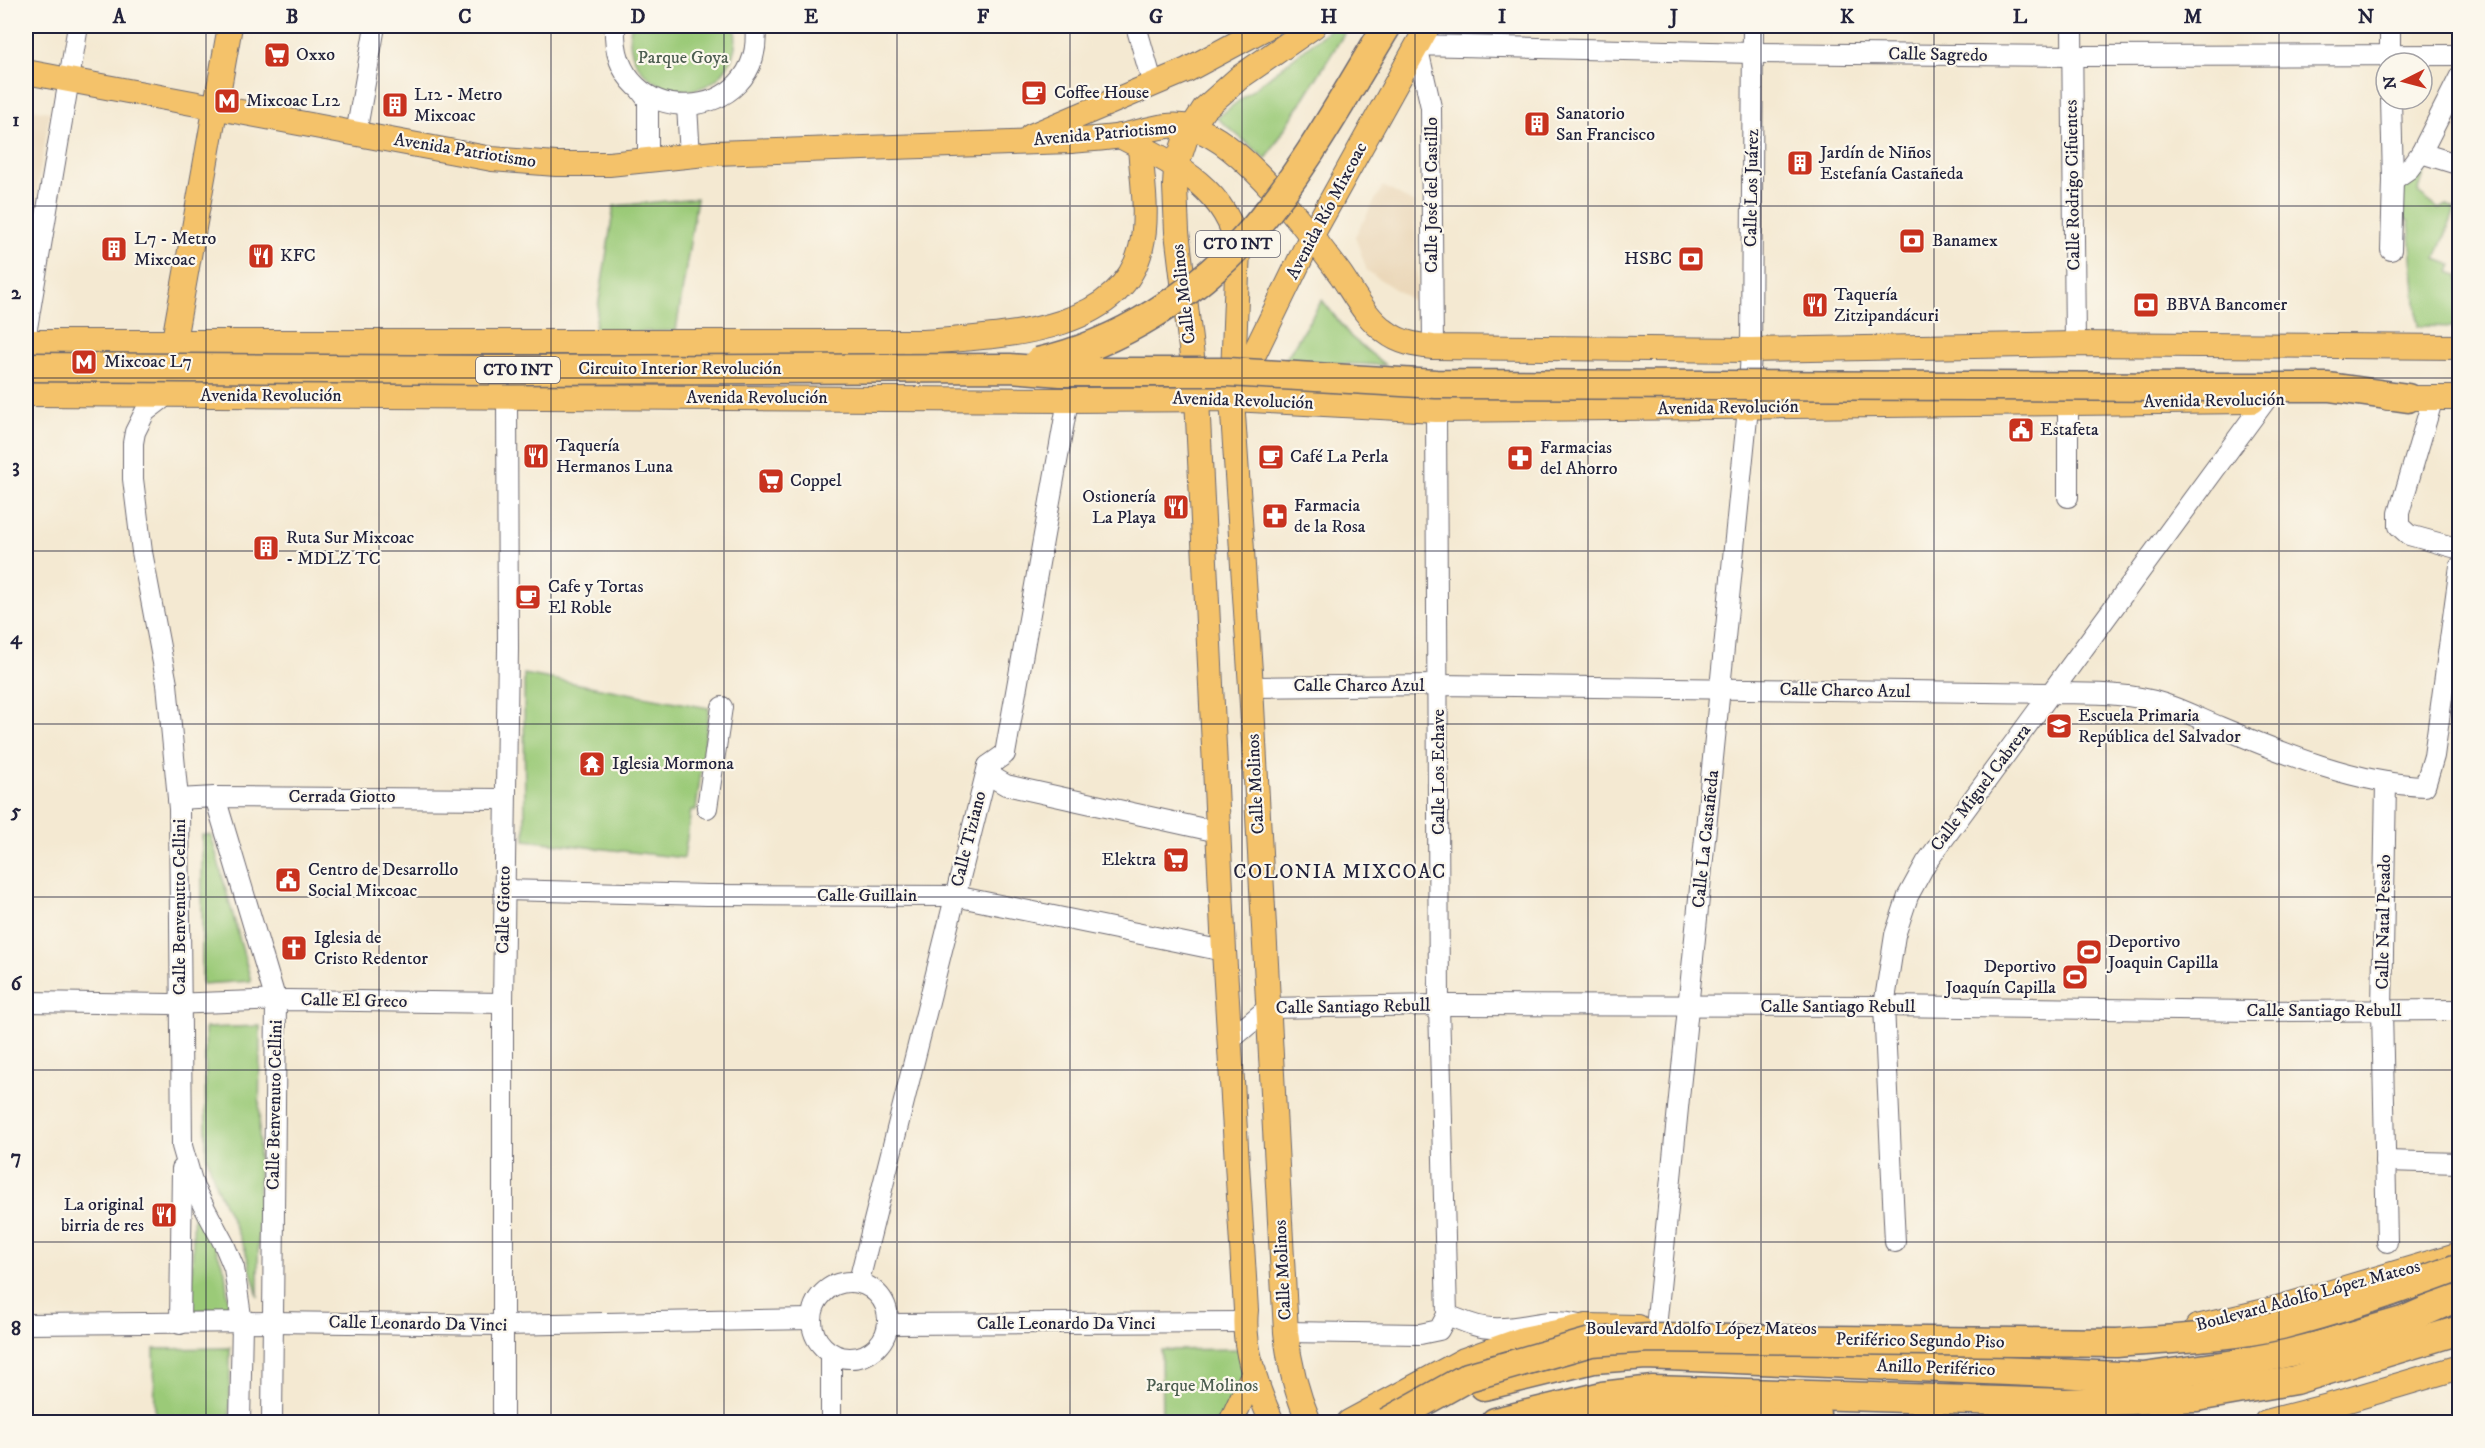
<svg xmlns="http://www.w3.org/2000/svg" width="2485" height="1448" font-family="'IM FELL DW Pica',serif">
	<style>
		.built { fill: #ebd8ba }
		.green { fill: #9bca78; stroke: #5e765a; stroke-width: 1.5 }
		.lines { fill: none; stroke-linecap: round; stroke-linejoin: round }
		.minor-casing { stroke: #6c6870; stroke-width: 22 }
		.major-casing { stroke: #6c6870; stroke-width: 26 }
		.highway-casing { stroke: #6c6870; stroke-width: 31 }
		.minor { stroke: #fff; stroke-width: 20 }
		.major { stroke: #f4c26a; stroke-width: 24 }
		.highway { stroke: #f4c26a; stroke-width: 28 }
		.highway-bridge-casing { stroke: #6c6870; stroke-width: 31; stroke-linecap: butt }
		.highway-bridge { stroke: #f4c26a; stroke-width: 28 }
		.grid { fill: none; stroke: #22223b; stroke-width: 1.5; stroke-opacity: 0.55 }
		.labels { text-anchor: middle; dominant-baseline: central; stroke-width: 4.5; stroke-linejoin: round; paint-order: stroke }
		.shield { fill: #fbf7ec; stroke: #636270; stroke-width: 1.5 }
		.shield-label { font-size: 16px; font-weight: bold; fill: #22223b }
		.poi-label { font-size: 18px; fill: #22223b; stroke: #fbf7ec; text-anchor: start }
		.street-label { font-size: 18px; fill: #22223b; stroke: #fbf7ec }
		.park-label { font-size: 18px; fill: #4c5d50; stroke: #fbf7ec }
		.neighbourhood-label { font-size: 20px; letter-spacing: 1.5px; fill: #22223b; stroke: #fbf7ec }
		.neatline { fill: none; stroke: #22223b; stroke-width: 2 }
		.grid-label { font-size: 20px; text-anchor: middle; font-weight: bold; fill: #22223b }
	</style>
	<rect width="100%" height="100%" fill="#fbf7ec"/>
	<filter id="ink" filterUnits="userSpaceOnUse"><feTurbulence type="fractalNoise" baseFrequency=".0167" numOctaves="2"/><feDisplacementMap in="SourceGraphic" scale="12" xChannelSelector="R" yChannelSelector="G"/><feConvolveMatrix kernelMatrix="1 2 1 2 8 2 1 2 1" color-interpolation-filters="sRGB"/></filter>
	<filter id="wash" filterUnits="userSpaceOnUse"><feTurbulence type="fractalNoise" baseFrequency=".008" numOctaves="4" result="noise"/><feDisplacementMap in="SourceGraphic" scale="24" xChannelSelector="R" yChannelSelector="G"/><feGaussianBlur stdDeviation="1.35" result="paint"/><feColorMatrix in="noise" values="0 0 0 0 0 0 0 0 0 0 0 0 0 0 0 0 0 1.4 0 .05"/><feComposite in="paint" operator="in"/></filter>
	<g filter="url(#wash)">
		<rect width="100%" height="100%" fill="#f4e9d2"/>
		<!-- built -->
		<g class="built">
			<polygon points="26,108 50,112 26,257"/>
			<polygon points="1383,186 1414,203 1418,304 1367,271 1355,236"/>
		</g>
		<!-- green -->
		<g class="green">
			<path d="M631 26H734C737 36 736 47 732 57 708 117 619 89 631 26Z"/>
			<polygon points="1334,26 1349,26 1266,159 1217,118"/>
			<polygon points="2420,162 2427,163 2418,193 2439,209 2446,205 2455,210 2436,259 2452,265 2449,272 2459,276 2459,327 2418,326 2409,222 2397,213 2399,182"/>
			<polygon points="697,198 676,331 594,333 614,206"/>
			<polygon points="1322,300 1351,337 1385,365 1284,362"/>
			<polygon points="524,674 709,708 696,810 691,810 684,858 525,840"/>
			<polygon points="202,835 211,835 251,981 202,984"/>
			<polygon points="260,1026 258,1297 245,1249 216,1186 206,1154 205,1028"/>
			<polygon points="194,1196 225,1271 229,1309 191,1311"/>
			<polygon points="230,1348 230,1422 155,1422 154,1349"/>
			<polygon points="1242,1349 1244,1381 1225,1422 1162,1422 1161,1350"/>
		</g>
	</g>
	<g filter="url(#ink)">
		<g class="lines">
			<defs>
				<g id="minor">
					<path d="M615 26C610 136 767 126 755 26"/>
					<polyline points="1136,26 1153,85"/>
					<polyline points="2072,26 2075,344"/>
					<polyline points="2390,26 2390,63"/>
					<polyline points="641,91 648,100 648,160"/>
					<polyline points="687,106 690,156"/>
					<polyline points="356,134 375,26"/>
					<polyline points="2421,153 2460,165"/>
					<polyline points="2393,180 2409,169 2421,153 2460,76"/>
					<polyline points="2391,250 2393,180 2391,99"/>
					<polyline points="26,334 78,26"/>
					<polyline points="1433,347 1431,107 1417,45 1753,53 2072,56 2460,55"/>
					<polyline points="163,395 162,399 145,412 135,432 133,443 133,479 142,552 167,684 179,809 182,1146 194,1188 224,1244 234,1268 242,1323 240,1422"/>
					<polyline points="2433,398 2399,513 2399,526 2409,535 2460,549"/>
					<polyline points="2068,403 2068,497"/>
					<path d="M1251 687 1439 685 2052 693C2088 694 2127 692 2161 703 2181 709 2200 719 2220 727 2282 753 2357 784 2425 786L2434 756 2460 566"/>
					<polyline points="988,766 994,778 1006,785 1218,832"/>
					<polyline points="2386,782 2382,1010 2387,1242"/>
					<polyline points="215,797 276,1001 272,1422"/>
					<polyline points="178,799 215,797 505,799"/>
					<polyline points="707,808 722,707"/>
					<polyline points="504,890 707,895 955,896 1224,951"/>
					<polyline points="26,1002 169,1004 287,1000 503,1003"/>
					<polyline points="1229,1041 1268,1008 1439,1005 1884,1006 2254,1011 2460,1010"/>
					<polyline points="2385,1161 2460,1163"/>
					<polyline points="1895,1242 1884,1006 1895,935 1908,896 1926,863 2265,401"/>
					<polyline points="859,1281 988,766 1005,754 1068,400"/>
					<circle cx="850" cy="1320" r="38"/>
					<path d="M1447 1315C1461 1320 1476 1328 1492 1328 1525 1330 1543 1316 1579 1325"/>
					<polyline points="26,1324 272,1322 503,1325 811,1319"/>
					<polyline points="180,1324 182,1169"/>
					<polyline points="888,1324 1245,1322"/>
					<polyline points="1656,1328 1748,408 1751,350 1753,26"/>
					<polyline points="1286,1332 1420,1334 1439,1330 1447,1315 1439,1005 1436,410"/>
					<polyline points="503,1422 503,1003 508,648 507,398"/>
					<polyline points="831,1422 831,1354"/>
				</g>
				<g id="major">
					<path d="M26 72 492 159 556 164H609L715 153 1071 141C1088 139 1105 139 1121 136 1145 131 1169 121 1193 128 1243 142 1310 233 1341 275 1354 294 1366 318 1386 332 1400 343 1416 345 1433 347L1751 350 2075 344 2460 347"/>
					<polyline points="1031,136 1187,70 1269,26"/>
					<path d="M1120 136C1170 162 1227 187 1238 249L1232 399 1251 687 1286 1332C1289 1364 1296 1392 1309 1422"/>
					<path d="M26 342H924C995 336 1120 335 1141 248 1149 215 1142 179 1140 147"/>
					<polyline points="171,357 230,26"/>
					<polyline points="1237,389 1312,235 1428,26"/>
					<polyline points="26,394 1068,400 1232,399 1436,410 2252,401"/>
					<polyline points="2388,398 2460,398"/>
					<polyline points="2197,1327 2274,1309 2460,1254"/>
					<polyline points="1231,1422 1254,1372"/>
					<path d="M1272 1422C1257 1389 1242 1347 1246 1310L1224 951 1197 398 1177 232 1175 186 1176 168 1186 137 1204 109 1240 77 1314 26"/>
					<polyline points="1349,1422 1464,1360 1523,1339 1586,1326 1638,1327"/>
					<polyline points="2266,1422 2328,1406 2460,1367"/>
				</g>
				<g id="highway">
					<polyline points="2213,387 2329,387 2408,398"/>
					<polyline points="1484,1386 1594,1359 1646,1355 2143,1377 2235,1364 2317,1346 2403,1321 2460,1296"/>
					<polyline points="1568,1421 1649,1413 1816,1414"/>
					<polyline points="1495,1422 1602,1396 1653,1390 2065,1403 2197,1397 2295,1380 2460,1330"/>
				</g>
			</defs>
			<!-- minor casing -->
			<use href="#minor" class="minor-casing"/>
			<!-- major casing -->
			<use href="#major" class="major-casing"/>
			<!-- highway casing -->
			<use href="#highway" class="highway-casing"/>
			<!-- minor -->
			<use href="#minor" class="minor"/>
			<!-- major -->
			<use href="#major" class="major"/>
			<!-- highway -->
			<use href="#highway" class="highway"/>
			<defs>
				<g id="highway-bridge">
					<path d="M1038 362C1119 344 1198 293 1252 231 1305 169 1345 95 1387 26"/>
					<polyline points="26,367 493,370 1010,368 1061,372 1228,372 1436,384 2213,387"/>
					<path d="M1387 1422 1468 1377 1591 1342 1649 1338 2117 1343C2172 1339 2228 1337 2281 1325 2342 1310 2401 1289 2460 1267"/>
				</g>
			</defs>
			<!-- highway-bridge casing -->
			<use href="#highway-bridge" class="highway-bridge-casing"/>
			<!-- highway-bridge -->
			<use href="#highway-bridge" class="highway-bridge"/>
		</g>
	</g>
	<!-- grid -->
	<path class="grid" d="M206 26V1422M379 26V1422M551 26V1422M724 26V1422M897 26V1422M1070 26V1422M1242 26V1422M1415 26V1422M1588 26V1422M1761 26V1422M1934 26V1422M2106 26V1422M2279 26V1422M26 206H2460M26 378H2460M26 551H2460M26 724H2460M26 897H2460M26 1070H2460M26 1242H2460"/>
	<!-- icons -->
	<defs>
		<symbol id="supermarket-square" viewBox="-11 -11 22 22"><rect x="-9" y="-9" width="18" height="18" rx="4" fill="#c8321e" stroke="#fbf7ec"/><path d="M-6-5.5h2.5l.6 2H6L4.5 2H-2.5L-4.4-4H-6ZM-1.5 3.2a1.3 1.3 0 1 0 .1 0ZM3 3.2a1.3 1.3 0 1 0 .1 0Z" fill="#fff"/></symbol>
		<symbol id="cafe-square" viewBox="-11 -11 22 22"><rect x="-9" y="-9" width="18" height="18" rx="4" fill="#c8321e" stroke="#fbf7ec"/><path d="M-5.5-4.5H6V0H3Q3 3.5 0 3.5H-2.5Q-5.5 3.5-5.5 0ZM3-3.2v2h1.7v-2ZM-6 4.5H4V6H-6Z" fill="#fff"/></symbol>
		<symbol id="metro-square" viewBox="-11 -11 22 22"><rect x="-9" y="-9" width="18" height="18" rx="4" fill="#c8321e" stroke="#fbf7ec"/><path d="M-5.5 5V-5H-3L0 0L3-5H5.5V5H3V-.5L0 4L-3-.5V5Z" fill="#fff"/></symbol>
		<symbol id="building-square" viewBox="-11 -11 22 22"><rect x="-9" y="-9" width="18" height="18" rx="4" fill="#c8321e" stroke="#fbf7ec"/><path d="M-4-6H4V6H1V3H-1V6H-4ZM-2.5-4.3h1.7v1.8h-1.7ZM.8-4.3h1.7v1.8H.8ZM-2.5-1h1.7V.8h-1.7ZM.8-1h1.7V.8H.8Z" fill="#fff"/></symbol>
		<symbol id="bank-square" viewBox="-11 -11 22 22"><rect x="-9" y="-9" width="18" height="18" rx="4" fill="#c8321e" stroke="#fbf7ec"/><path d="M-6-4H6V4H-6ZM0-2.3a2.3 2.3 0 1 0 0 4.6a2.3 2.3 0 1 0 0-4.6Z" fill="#fff"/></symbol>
		<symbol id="restaurant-square" viewBox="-11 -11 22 22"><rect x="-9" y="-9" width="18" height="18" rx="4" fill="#c8321e" stroke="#fbf7ec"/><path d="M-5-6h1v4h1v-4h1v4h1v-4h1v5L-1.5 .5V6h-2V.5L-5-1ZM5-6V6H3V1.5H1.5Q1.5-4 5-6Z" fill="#fff"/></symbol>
		<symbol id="civic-square" viewBox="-11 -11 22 22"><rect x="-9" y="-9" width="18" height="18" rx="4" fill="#c8321e" stroke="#fbf7ec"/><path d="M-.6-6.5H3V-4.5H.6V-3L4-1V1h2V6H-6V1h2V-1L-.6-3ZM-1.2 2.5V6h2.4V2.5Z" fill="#fff"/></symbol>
		<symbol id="pharmacy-square" viewBox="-11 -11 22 22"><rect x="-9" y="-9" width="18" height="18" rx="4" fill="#c8321e" stroke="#fbf7ec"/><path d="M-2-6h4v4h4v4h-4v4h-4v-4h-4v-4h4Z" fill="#fff"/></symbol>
		<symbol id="school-square" viewBox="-11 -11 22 22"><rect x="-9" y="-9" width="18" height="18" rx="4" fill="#c8321e" stroke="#fbf7ec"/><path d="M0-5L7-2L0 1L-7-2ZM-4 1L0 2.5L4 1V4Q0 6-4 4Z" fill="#fff"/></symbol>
		<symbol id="temple-square" viewBox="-11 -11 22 22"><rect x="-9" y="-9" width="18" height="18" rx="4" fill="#c8321e" stroke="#fbf7ec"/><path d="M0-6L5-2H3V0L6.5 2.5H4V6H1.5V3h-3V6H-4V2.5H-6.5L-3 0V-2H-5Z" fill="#fff"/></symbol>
		<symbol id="church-square" viewBox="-11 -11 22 22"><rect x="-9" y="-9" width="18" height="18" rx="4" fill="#c8321e" stroke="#fbf7ec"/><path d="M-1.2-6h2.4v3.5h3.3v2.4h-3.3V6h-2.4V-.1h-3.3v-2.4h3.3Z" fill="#fff"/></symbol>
		<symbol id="stadium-square" viewBox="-11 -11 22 22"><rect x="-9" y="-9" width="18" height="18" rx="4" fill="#c8321e" stroke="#fbf7ec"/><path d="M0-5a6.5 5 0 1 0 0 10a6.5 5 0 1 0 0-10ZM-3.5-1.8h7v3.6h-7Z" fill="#fff"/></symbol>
	</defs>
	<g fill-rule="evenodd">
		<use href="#supermarket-square" x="262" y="40" width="30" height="30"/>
		<use href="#cafe-square" x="1019" y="78" width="30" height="30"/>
		<use href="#metro-square" x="212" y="86" width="30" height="30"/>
		<use href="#building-square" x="380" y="90" width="30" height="30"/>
		<use href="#building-square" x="1522" y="109" width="30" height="30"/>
		<use href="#building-square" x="1785" y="148" width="30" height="30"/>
		<use href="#bank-square" x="1897" y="226" width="30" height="30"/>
		<use href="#building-square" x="99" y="234" width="30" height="30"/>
		<use href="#restaurant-square" x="246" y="241" width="30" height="30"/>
		<use href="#bank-square" x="1676" y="244" width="30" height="30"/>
		<use href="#restaurant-square" x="1800" y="290" width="30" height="30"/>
		<use href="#bank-square" x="2131" y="290" width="30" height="30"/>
		<use href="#metro-square" x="69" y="347" width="30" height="30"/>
		<use href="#civic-square" x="2006" y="415" width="30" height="30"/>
		<use href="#restaurant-square" x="521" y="441" width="30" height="30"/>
		<use href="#cafe-square" x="1256" y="442" width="30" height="30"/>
		<use href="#pharmacy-square" x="1505" y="443" width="30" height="30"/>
		<use href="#supermarket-square" x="756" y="466" width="30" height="30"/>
		<use href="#restaurant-square" x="1161" y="492" width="30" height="30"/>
		<use href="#pharmacy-square" x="1260" y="501" width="30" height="30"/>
		<use href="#building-square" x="251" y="533" width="30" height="30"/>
		<use href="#cafe-square" x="513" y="582" width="30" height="30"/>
		<use href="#school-square" x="2044" y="711" width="30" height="30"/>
		<use href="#temple-square" x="577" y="749" width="30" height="30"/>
		<use href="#supermarket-square" x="1161" y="845" width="30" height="30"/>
		<use href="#civic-square" x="273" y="865" width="30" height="30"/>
		<use href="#church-square" x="279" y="933" width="30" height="30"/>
		<use href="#stadium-square" x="2074" y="937" width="30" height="30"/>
		<use href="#stadium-square" x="2060" y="962" width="30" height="30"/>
		<use href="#restaurant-square" x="149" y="1200" width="30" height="30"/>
	</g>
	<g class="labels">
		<!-- shield labels -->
		<g class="shield">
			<rect x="1196" y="231" width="84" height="26" rx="4.5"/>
			<rect x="476" y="357" width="84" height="26" rx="4.5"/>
		</g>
		<g class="shield-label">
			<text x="1238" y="244">CTO INT</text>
			<text x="518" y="370">CTO INT</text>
		</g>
		<!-- poi labels -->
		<g class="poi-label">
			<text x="296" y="55">Oxxo</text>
			<text x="1054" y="93">Coffee House</text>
			<text x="414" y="95">L12 - Metro<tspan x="414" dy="21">Mixcoac</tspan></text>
			<text x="246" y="101">Mixcoac L12</text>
			<text x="1556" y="114">Sanatorio<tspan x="1556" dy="21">San Francisco</tspan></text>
			<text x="1820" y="153">Jardín de Niños<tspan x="1820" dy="21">Estefanía Castañeda</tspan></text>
			<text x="134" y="239">L7 - Metro<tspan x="134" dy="21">Mixcoac</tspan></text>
			<text x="1932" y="241">Banamex</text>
			<text x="280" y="256">KFC</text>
			<text x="1672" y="259" text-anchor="end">HSBC</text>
			<text x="1834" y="295">Taquería<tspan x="1834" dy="21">Zitzipandácuri</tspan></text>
			<text x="2166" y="305">BBVA Bancomer</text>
			<text x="104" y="362">Mixcoac L7</text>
			<text x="2040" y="430">Estafeta</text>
			<text x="556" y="446">Taquería<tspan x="556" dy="21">Hermanos Luna</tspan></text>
			<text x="1540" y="448">Farmacias<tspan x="1540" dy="21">del Ahorro</tspan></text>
			<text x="1290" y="457">Café La Perla</text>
			<text x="790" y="481">Coppel</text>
			<text x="1156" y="497" text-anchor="end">Ostionería<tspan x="1156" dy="21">La Playa</tspan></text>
			<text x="1294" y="506">Farmacia<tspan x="1294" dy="21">de la Rosa</tspan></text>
			<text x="286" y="538">Ruta Sur Mixcoac<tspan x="286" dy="21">- MDLZ TC</tspan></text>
			<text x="548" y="587">Cafe y Tortas<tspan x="548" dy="21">El Roble</tspan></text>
			<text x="2078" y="716">Escuela Primaria<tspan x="2078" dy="21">República del Salvador</tspan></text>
			<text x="612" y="764">Iglesia Mormona</text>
			<text x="1156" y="860" text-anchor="end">Elektra</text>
			<text x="308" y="870">Centro de Desarrollo<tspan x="308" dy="21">Social Mixcoac</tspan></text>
			<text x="314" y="938">Iglesia de<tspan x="314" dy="21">Cristo Redentor</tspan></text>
			<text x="2108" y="942">Deportivo<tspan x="2108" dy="21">Joaquin Capilla</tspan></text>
			<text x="2056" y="967" text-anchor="end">Deportivo<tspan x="2056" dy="21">Joaquín Capilla</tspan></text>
			<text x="144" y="1205" text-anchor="end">La original<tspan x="144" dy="21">birria de res</tspan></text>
		</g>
		<!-- street labels -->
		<g class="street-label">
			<text transform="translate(1938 55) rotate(1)">Calle Sagredo</text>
			<text transform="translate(1105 134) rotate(-5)">Avenida Patriotismo</text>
			<text transform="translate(465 151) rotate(9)">Avenida Patriotismo</text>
			<text transform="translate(2073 185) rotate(-91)">Calle Rodrigo Cifuentes</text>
			<text transform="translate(1752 188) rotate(-89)">Calle Los Juárez</text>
			<text transform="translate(1432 195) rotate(-90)">Calle José del Castillo</text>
			<text transform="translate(1327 211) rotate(-62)">Avenida Río Mixcoac</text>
			<text transform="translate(1184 294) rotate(-97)">Calle Molinos</text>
			<text x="680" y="369">Circuito Interior Revolución</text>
			<text x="271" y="396">Avenida Revolución</text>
			<text x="757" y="398">Avenida Revolución</text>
			<text transform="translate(1243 401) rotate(2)">Avenida Revolución</text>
			<text transform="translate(2214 401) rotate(-1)">Avenida Revolución</text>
			<text transform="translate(1728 408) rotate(-1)">Avenida Revolución</text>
			<text x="1359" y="686">Calle Charco Azul</text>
			<text transform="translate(1845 691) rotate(1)">Calle Charco Azul</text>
			<text transform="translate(1439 772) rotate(-90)">Calle Los Echave</text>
			<text transform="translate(1256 784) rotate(-93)">Calle Molinos</text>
			<text transform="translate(1981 788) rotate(-53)">Calle Miguel Cabrera</text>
			<text x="342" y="797">Cerrada Giotto</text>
			<text transform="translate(969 839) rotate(-76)">Calle Tiziano</text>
			<text transform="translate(1706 839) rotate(-84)">Calle La Castañeda</text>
			<text x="867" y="896">Calle Guillain</text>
			<text transform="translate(180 907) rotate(-90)">Calle Benvenutto Cellini</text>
			<text transform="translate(504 910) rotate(-89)">Calle Giotto</text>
			<text transform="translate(2384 922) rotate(-89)">Calle Natal Pesado</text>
			<text transform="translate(354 1001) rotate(1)">Calle El Greco</text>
			<text transform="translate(1353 1007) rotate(-1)">Calle Santiago Rebull</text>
			<text x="1838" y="1007">Calle Santiago Rebull</text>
			<text x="2324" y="1011">Calle Santiago Rebull</text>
			<text transform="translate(275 1105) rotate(-89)">Calle Benvenuto Cellini</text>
			<text transform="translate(1283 1270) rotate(-93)">Calle Molinos</text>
			<text transform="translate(2308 1296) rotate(-15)">Boulevard Adolfo López Mateos</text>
			<text transform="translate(418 1324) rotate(1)">Calle Leonardo Da Vinci</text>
			<text x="1066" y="1324">Calle Leonardo Da Vinci</text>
			<text x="1701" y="1329">Boulevard Adolfo López Mateos</text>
			<text transform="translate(1920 1341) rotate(1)">Periférico Segundo Piso</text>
			<text transform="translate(1936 1368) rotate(2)">Anillo Periférico</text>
		</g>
		<!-- park labels -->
		<g class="park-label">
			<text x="683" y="58">Parque Goya</text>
			<text x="1202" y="1386">Parque Molinos</text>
		</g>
		<!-- neighbourhood labels -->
		<g class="neighbourhood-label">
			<text x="1340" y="872">COLONIA MIXCOAC</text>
		</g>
	</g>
	<!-- margin -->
	<rect width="2485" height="1448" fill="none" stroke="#fbf7ec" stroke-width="66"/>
	<!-- north arrow -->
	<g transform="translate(2404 81) rotate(264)"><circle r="28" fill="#fbf7ec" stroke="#a4a2a5" stroke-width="1.5"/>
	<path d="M0-4.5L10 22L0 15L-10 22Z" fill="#c8321e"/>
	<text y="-9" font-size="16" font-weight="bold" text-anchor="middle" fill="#22223b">N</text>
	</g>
	<rect x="33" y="33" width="2419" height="1382" class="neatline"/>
	<g class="grid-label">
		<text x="119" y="23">A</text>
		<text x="292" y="23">B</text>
		<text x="465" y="23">C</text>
		<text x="638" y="23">D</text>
		<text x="811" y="23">E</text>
		<text x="983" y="23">F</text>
		<text x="1156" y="23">G</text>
		<text x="1329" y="23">H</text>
		<text x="1502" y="23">I</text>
		<text x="1674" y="23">J</text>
		<text x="1847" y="23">K</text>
		<text x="2020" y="23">L</text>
		<text x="2193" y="23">M</text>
		<text x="2366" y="23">N</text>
		<text x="16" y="126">1</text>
		<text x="16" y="299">2</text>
		<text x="16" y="472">3</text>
		<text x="16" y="644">4</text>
		<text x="16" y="817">5</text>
		<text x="16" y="990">6</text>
		<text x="16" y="1163">7</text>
		<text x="16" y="1335">8</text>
	</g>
</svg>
